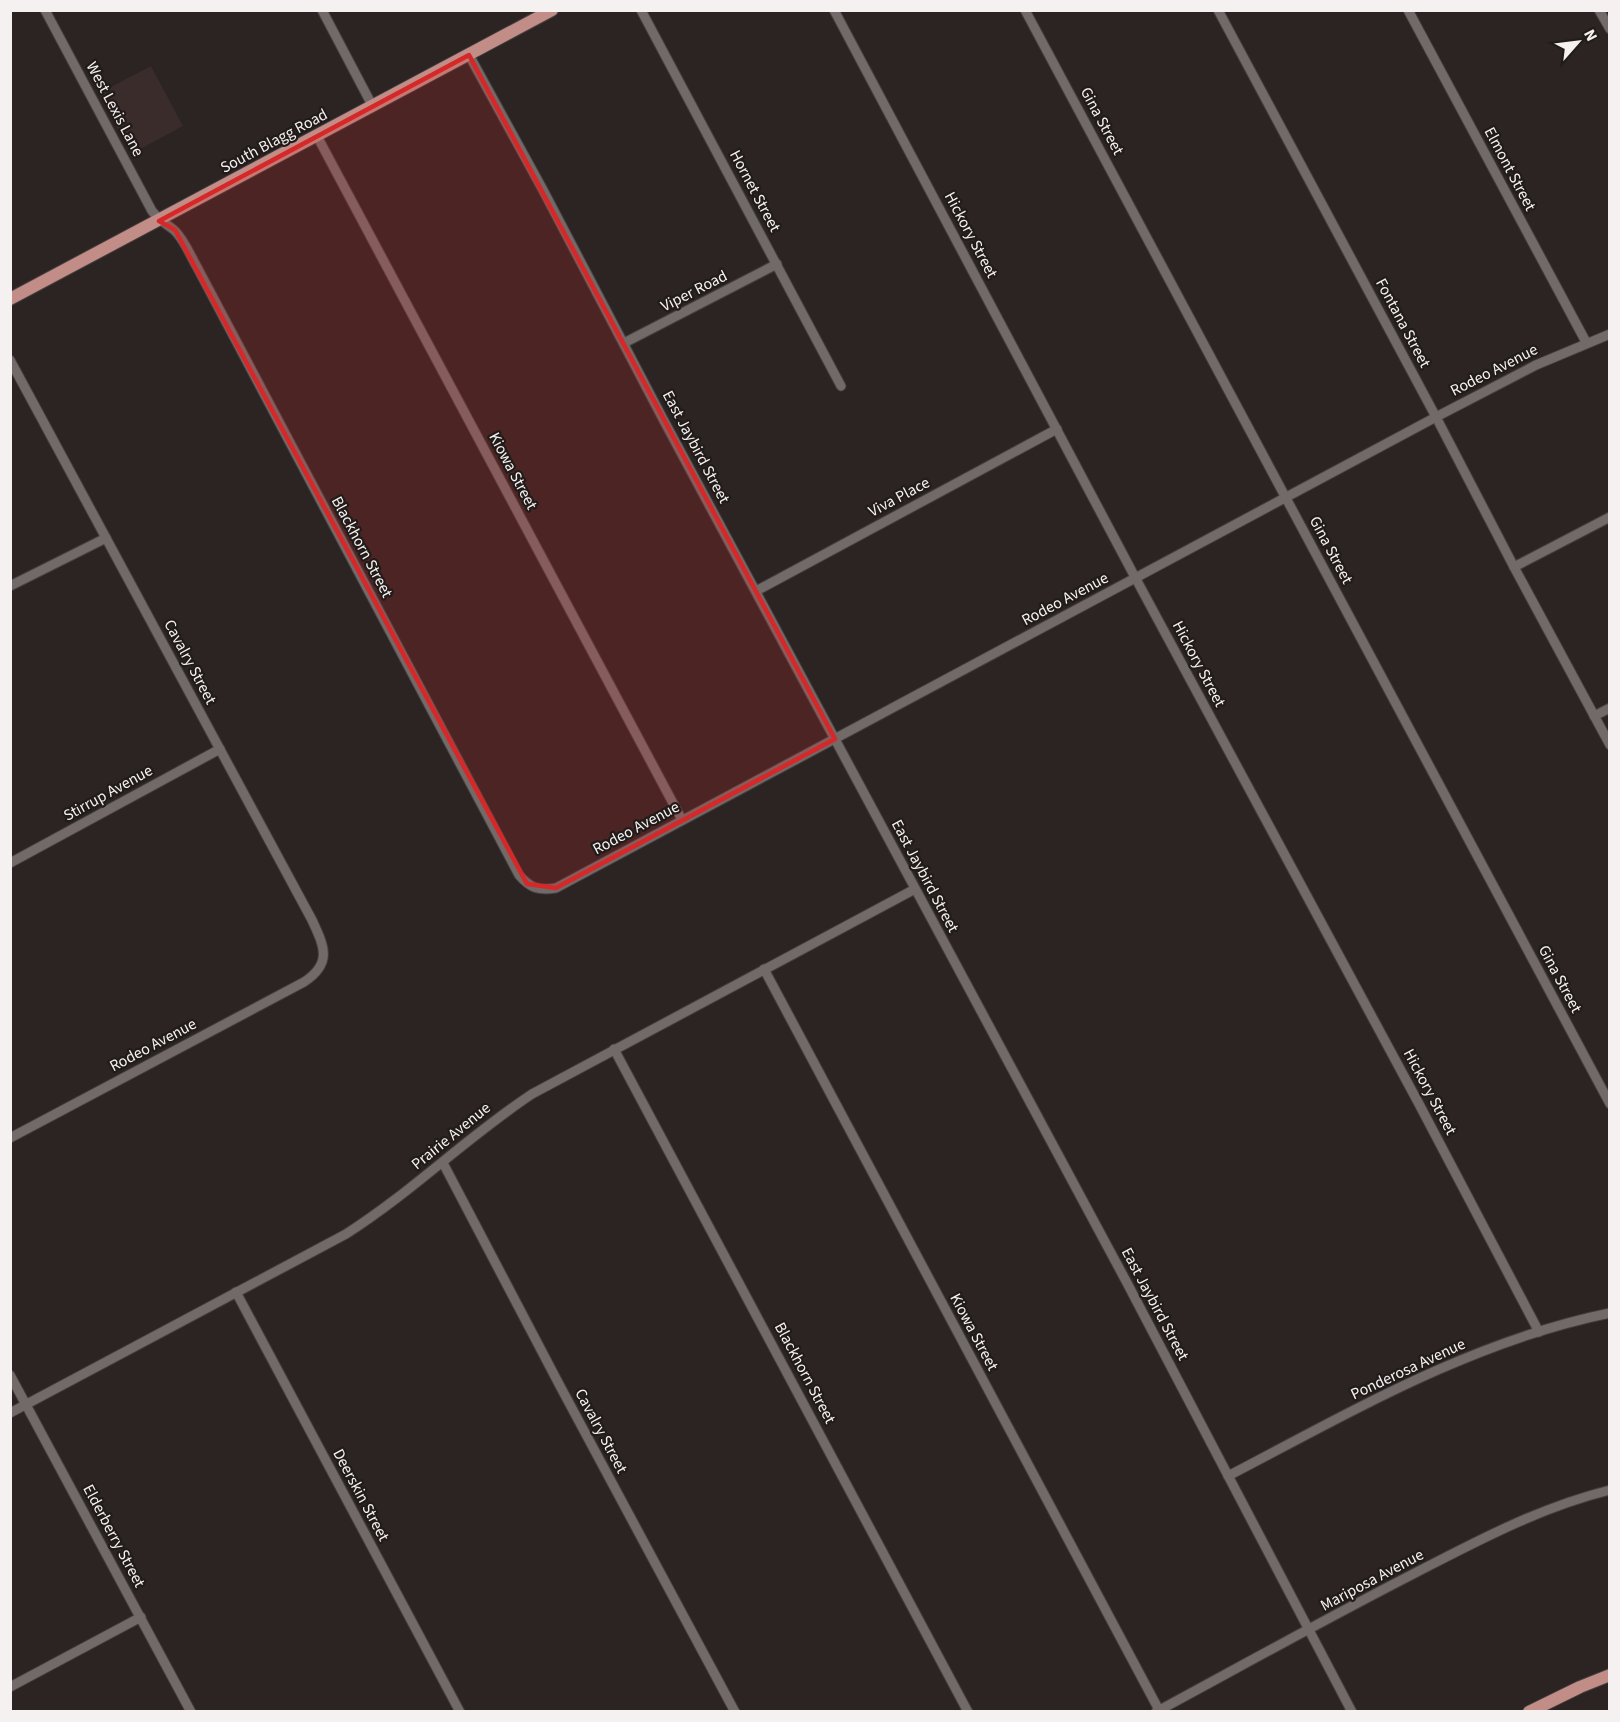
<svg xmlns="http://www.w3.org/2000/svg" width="1620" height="1722" font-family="'Source Sans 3',sans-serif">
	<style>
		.built { fill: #392c2a }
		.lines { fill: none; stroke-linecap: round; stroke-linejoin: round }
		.minor-casing { stroke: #453f3f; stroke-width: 11 }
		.major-casing { stroke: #453f3f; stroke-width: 14 }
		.minor { stroke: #726a69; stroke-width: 9 }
		.major { stroke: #c28d86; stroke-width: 12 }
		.marked { fill: #d62828; fill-opacity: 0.2; stroke: #d62828; stroke-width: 4.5; stroke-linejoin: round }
		.labels { text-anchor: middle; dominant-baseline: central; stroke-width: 4.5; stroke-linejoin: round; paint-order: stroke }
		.street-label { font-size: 16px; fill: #f6f1f1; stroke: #211b1a }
	</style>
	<rect width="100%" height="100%" fill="#2b2423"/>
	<!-- built -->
	<polygon class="built" points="151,66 183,126 131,154 99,93"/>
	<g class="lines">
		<defs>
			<g id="minor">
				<path d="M45 10 152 211C159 220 165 223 174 230 184 239 190 255 197 267L519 875C530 888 539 891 556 888L1436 417 1536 365 1610 334"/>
				<polyline points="322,10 373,107"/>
				<polyline points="641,10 841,386"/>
				<polyline points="834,10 1136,579 1419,1104 1539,1332"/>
				<polyline points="1025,10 1610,1104"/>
				<polyline points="1218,10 1436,417 1514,567 1610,745"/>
				<polyline points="1408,10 1586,342"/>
				<polyline points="1599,10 1610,29"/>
				<polyline points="469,55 543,190 663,419 1126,1281 1352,1712"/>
				<polyline points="317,136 682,820"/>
				<polyline points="624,343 777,264"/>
				<path d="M10 360 312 920C324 946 333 963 304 982L10 1138"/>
				<polyline points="1514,567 1610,517"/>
				<polyline points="10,586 106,538"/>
				<polyline points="756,591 1057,429"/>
				<polyline points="1594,716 1610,708"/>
				<polyline points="10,863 220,749"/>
				<polyline points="764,969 1159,1710"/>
				<polyline points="614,1049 968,1712"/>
				<polyline points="443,1163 560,1386 735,1712"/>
				<polyline points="236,1292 460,1712"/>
				<polyline points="10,1375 191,1712"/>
				<path d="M10 1413 346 1234C412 1192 467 1137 532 1094L915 889"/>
				<path d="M1228 1476C1351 1412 1472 1341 1610 1313"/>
				<polyline points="10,1687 141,1617"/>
				<path d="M1156 1712C1243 1665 1329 1617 1417 1572 1479 1540 1541 1507 1610 1490"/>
			</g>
			<g id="major">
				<polyline points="10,299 552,10"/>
				<polyline points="1529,1712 1580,1687 1610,1675"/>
			</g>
		</defs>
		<!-- minor casing -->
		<use href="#minor" class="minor-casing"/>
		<!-- major casing -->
		<use href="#major" class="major-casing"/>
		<!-- minor -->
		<use href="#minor" class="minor"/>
		<!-- major -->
		<use href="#major" class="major"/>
	</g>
	<!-- marked area -->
	<path class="marked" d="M469 55 835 739 556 888 527 884 175 230 159 221Z"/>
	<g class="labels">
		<!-- street labels -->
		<g class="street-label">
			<text transform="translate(115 109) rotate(62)">West Lexis Lane</text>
			<text transform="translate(1102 121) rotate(62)">Gina Street</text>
			<text transform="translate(274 141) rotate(-28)">South Blagg Road</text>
			<text transform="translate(1510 169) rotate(62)">Elmont Street</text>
			<text transform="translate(755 191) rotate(62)">Hornet Street</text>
			<text transform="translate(971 235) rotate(62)">Hickory Street</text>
			<text transform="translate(694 291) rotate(-27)">Viper Road</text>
			<text transform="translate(1403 323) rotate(62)">Fontana Street</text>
			<text transform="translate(1494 370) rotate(-27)">Rodeo Avenue</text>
			<text transform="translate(696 447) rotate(62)">East Jaybird Street</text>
			<text transform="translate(513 471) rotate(62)">Kiowa Street</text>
			<text transform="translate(899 497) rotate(-28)">Viva Place</text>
			<text transform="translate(362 547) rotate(62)">Blackhorn Street</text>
			<text transform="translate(1331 550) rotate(62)">Gina Street</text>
			<text transform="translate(1065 599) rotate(-28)">Rodeo Avenue</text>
			<text transform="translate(190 662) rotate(62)">Cavalry Street</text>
			<text transform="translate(1199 664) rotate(62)">Hickory Street</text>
			<text transform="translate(108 793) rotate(-29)">Stirrup Avenue</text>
			<text transform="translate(636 828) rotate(-28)">Rodeo Avenue</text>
			<text transform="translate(925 876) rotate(62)">East Jaybird Street</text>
			<text transform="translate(1560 979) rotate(62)">Gina Street</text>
			<text transform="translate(153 1045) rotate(-28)">Rodeo Avenue</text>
			<text transform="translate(1430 1092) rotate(62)">Hickory Street</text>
			<text transform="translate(451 1136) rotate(-39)">Prairie Avenue</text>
			<text transform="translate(1155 1304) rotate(62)">East Jaybird Street</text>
			<text transform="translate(974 1332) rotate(62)">Kiowa Street</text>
			<text transform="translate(1408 1369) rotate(-25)">Ponderosa Avenue</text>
			<text transform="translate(805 1373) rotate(62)">Blackhorn Street</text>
			<text transform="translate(601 1431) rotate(62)">Cavalry Street</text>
			<text transform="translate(361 1495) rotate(62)">Deerskin Street</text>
			<text transform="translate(114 1536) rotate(62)">Elderberry Street</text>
			<text transform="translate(1372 1580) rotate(-28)">Mariposa Avenue</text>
		</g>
	</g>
	<!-- border -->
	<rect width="1620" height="1722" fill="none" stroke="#f6f1f1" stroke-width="24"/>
	<!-- north arrow -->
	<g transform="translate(1578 42) rotate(62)" stroke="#211b1a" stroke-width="4.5" paint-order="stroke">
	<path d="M0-4.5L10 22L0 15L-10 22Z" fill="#f6f1f1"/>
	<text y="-9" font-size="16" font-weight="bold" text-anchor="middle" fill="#f6f1f1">N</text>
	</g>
</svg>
